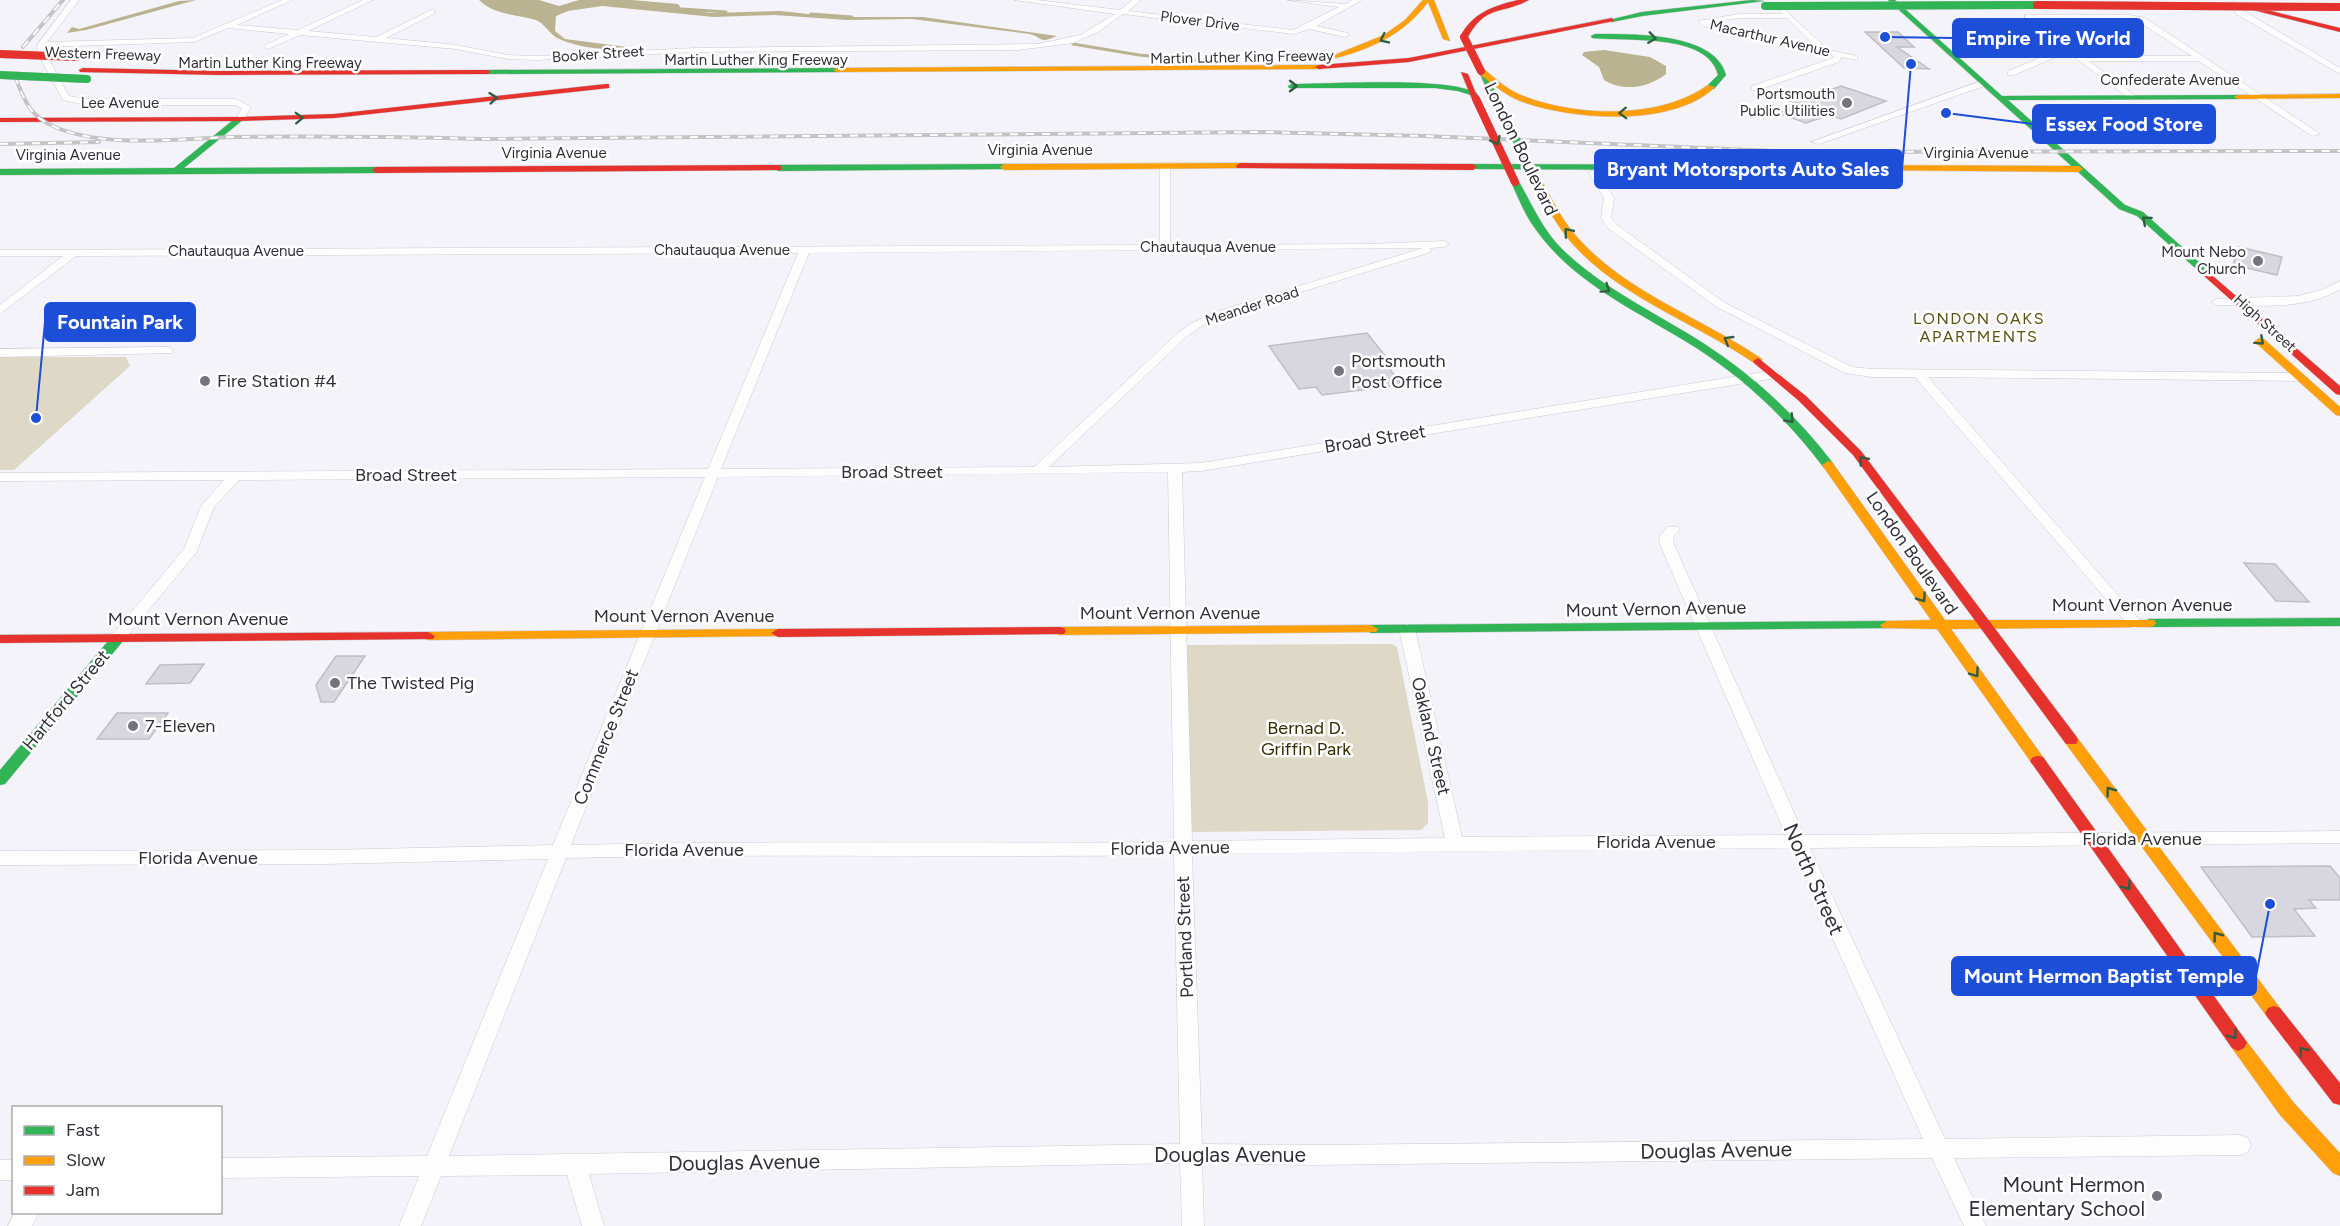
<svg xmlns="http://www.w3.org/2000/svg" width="2340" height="1226" font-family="Figtree,sans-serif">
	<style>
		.green { fill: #ddd9c6 }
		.water { fill: #b9b391 }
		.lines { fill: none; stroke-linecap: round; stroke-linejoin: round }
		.stream { stroke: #b9b391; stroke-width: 3 }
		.building { fill: #d8d7df; stroke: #c0bec5; stroke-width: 1.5 }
		.street-casing { stroke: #cbcad1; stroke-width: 1 }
		.fast-casing { stroke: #cbcad1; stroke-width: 1 }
		.slow-casing { stroke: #cbcad1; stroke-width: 1 }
		.jam-casing { stroke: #cbcad1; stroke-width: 1 }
		.street { fill: #fdfdfe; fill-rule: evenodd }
		.fast { fill: #30b455; fill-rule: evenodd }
		.slow { fill: #ff9f0a; fill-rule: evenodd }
		.jam { fill: #e5322d; fill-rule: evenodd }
		.rail-casing { stroke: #c4c3c5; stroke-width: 4 }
		.rail { stroke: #fff; stroke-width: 2; stroke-dasharray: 8; stroke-linecap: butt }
		.fast-bridge-casing { stroke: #bbb8c4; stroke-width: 8; stroke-linecap: butt }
		.jam-bridge-casing { stroke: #bbb8c4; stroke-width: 8; stroke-linecap: butt }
		.fast-bridge { stroke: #30b455; stroke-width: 8 }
		.jam-bridge { stroke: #e5322d; stroke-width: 8 }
		.oneway { stroke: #315d42 }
		.poi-dot { fill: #75737c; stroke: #fff; stroke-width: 2 }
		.labels { text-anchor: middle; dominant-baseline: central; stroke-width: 5; stroke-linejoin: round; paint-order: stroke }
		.far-street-label { font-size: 15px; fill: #312e38; stroke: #fff }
		.far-poi-label { font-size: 15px; fill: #312e38; stroke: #fff; text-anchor: end }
		.far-neighbourhood-label { font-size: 16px; letter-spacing: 1.5px; fill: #5c5113; stroke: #fff }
		.street-label { font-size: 18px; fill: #312e38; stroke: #fff }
		.poi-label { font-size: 18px; fill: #312e38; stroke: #fff; text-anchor: start }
		.park-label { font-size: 18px; fill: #332c01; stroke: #fff }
		.near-street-label { font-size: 21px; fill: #312e38; stroke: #fff }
		.near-poi-label { font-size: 21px; fill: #312e38; stroke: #fff; text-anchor: end }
		.leader { fill: none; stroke: #1d4ed8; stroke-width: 2 }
		.callout-dot { fill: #1d4ed8; stroke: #fff; stroke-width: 2 }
		.callout { fill: #1d4ed8; stroke: #1d4ed8; stroke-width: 2 }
		.callout-label { font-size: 20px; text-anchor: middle; font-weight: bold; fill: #fff }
	</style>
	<rect width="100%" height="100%" fill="#f4f3f9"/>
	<!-- green -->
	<g class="green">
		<polygon points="0,357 126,357 130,366 14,470 0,470"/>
		<polygon points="1392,644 1397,647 1428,802 1428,823 1421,830 1188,832 1184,645"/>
	</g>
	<!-- water -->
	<g class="water">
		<polygon points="196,0 86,30 67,33 72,27 79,29 179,1"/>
		<path d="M479 0H539L559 6 579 0H632L678 4 681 8 710 13 780 11 836 17H923L1057 36C1038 44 1044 38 1030 34L912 19 847 20 774 15 714 17 602 6 568 11 556 16 555 31 565 39 627 47C608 52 575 47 557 38 549 33 545 24 536 20 516 14 494 15 479 0Z"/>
		<path d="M1604 50 1650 57 1666 66V74C1648 88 1624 92 1604 80L1599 67 1582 55 1584 52Z"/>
	</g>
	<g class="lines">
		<!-- stream -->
		<g class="stream">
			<polyline points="682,9 726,12"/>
			<polyline points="811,14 852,17"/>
			<polyline points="1073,44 1139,55 1204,61"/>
		</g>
	</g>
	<!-- building -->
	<g class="building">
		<polygon points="1865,32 1898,32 1914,47 1897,47 1929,69 1904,68"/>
		<polygon points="1841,86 1886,101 1841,119 1830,115 1806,123 1778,113 1801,105 1787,100 1821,89 1827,91"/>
		<polygon points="2239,247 2282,257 2277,275 2233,265"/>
		<polygon points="1367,333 1386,357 1381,358 1402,385 1322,395 1316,387 1299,389 1269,346"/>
		<polygon points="2244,563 2275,564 2309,602 2276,601"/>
		<polygon points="336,656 365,656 334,702 321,702 316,685"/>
		<polygon points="204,664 190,683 146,684 160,665"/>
		<polygon points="117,713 168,713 149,739 97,739"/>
		<polygon points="2330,866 2340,878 2340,900 2309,900 2316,908 2294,909 2315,936 2252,937 2201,867"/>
	</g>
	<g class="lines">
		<defs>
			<g id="street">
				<polygon points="71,0 79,0 47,42 193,38 282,0 292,0 237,25 298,30 363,0 373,0 308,31 376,37 431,10 434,10 434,14 386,38 456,45 508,55 537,56 695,48 1038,44 1080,35 1115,14 1014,0 1037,0 1120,10 1132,0 1141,0 1128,11 1293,30 1339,7 1287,0 1346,4 1352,0 1362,0 1316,26 1348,33 1349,35 1345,37 1309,29 1294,34 1123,14 1098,32 1073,43 1018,50 695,52 537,60 508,59 456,49 300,35 268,49 264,47 265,45 289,34 228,28 194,42 45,47 47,56 69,96 86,99 236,99 251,107 243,121 240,122 236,119 242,108 235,105 86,105 63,100 39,56 37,45"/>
				<polygon points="2233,2 2242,10 2340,68 2340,74 2236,14 2229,4"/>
				<path d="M1782 7 1828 50 1857 56V60L1841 57 1839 62 1758 90H1752V86L1833 58 1834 56 1703 26 1698 21 1739 14H1782L1778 9ZM1739 18H1787L1816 47 1709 22Z"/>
				<path d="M2025 15H2129L2145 18 2320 134 2312 136 2199 61H2089L2134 95 2135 97 2131 100 2068 52 2014 75H2008V71L2063 48 2025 19ZM2036 19H2101L2105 26 2086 38 2069 45ZM2110 19 2139 22 2192 56H2083L2074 49 2092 42 2112 29 2113 23Z"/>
				<polygon points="1984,80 1988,83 1987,85 1819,144 1811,142"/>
				<path d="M1165 163 1170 166V245L1369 244 1444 241 1449 244 1444 247 1430 248 1431 252 1226 315 1200 327 1186 337 1049 467 1201 463 1776 370 1782 374 1776 378 1201 471 1182 472 1192 841 1445 838 1399 629 1407 624 1415 629 1462 837 1786 835 1659 542 1660 535 1668 527H1678L1680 530 1674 536 1673 542 1804 835 2340 831V843L1810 848 1945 1139 2240 1135 2248 1138 2251 1145 2248 1152 2240 1155 1954 1158 1986 1226H1964L1932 1158 1312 1165 1202 1163 1204 1226H1182L1180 1163 589 1174 604 1226H582L567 1175 441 1176 421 1226H399L419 1176 220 1178V1158L427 1156 548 859 325 864 0 865V851L325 850 553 845 705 477 239 480 214 507 196 553 123 641 118 643 110 638 184 549 201 506 224 480 0 481V473L708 469 798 253 76 256 0 314V305L63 256H0V250L1160 245V166ZM1423 248 1218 311 1192 323 1178 333 1034 467 721 469 809 253ZM1168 472 1174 842C973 844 772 840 571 845L718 477ZM1792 848 1923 1139 1312 1145 1202 1144 1192 854ZM1174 855 1180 1144 449 1156 566 858C769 853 971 858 1174 855Z"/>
				<polygon points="1591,171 1597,171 1614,198 1611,218 1617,225 1725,303 1852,367 1872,369 2300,373 2306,377 2300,381 1928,377 2143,624 2135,629 2130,627 1915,377 1872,377 1845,373 1717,307 1609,229 1601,218 1604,198 1589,173"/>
				<path d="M2340 281V289C2305 311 2257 305 2217 305L2211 302 2217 299 2298 296 2324 289Z"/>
				<polygon points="168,347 172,349 172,353 0,357 0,349"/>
				<rect x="0" y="1160" width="14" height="20"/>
				<polygon points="15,1212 39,1212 32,1226 8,1226"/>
			</g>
			<g id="fast">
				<polygon points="1752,0 1764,1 1642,16 1612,22 1609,20 1642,12"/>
				<polygon points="1888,0 1895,0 2002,96 2241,95 2242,97 2238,99 2008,100 2125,205 2143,212 2209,271 2209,275 2203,275 2137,216 2119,209"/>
				<path d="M1595 34C1631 34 1715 32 1726 75L1714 89H1708V85L1718 75C1708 32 1625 42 1592 38L1591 36Z"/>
				<polygon points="837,68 841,70 840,72 487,74 483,72 487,70"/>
				<polygon points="1478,69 1485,71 1499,99 1498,101 1491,99"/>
				<path d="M1292 84C1329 84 1452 76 1478 94L1474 96 1458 91 1435 88H1289L1288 86Z"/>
				<polygon points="237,117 244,119 184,168 376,167 380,170 376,173 0,175 0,169 174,168"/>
				<polygon points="1004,164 1007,165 1007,169 778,171 774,168 778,165"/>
				<polygon points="1473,164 1853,165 1857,168 1853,171 1470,169 1470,165"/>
				<path d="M1512 180H1518C1532 204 1542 229 1562 249 1604 290 1657 313 1706 345 1755 377 1797 416 1832 462L1834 465 1832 468H1824C1789 421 1747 381 1698 349 1640 312 1574 285 1534 227 1524 213 1518 197 1511 182Z"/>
				<polygon points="2340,618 2340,626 2149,627 2142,623 2149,619"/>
				<polygon points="1887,621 1894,625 1892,628 1371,633 1364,629 1371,625"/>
				<polygon points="118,634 125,638 123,641 5,784 0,785 0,770 113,635"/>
			</g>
			<g id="slow">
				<path d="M1423 0H1434L1450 41 1443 39 1428 2C1405 33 1374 48 1336 58L1332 56 1384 35 1405 20Z"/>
				<polygon points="1319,65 1323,67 1322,69 837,72 833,70 837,68"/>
				<path d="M1478 69H1484C1497 80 1510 92 1526 97 1579 117 1661 119 1708 85L1715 87C1673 128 1571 120 1520 101 1505 95 1491 83 1478 73Z"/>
				<polygon points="2340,94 2340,98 2238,99 2234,97 2238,95"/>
				<polygon points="1240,163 1244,166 1243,168 1004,170 1000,167 1004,164"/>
				<polygon points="1853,165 2079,166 2083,169 2079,172 1850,170 1850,166"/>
				<path d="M1535 180H1541C1553 200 1562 221 1578 238 1627 293 1702 318 1762 359V363H1754C1695 322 1618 297 1570 241 1555 223 1544 202 1534 182Z"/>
				<polygon points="2260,338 2264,339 2340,407 2340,416 2336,415 2256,343 2255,341"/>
				<polygon points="1828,461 1832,462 1945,620 2154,620 2156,623 2154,626 2149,627 1951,629 2043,757 2046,761 2043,765 2033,765 1937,629 1882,628 1880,625 1887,621 1931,620 1822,465"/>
				<polygon points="1371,625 1378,629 1376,632 1059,635 1052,631 1059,627"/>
				<polygon points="778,629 783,630 785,633 783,636 428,640 421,636 428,632"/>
				<polygon points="2071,735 2076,736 2280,1008 2283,1013 2280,1018 2274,1020 2268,1018 2066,744 2064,740 2066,736"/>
				<polygon points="2238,1035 2244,1038 2294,1103 2340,1153 2340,1176 2333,1173 2280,1115 2232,1048 2229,1043 2232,1038"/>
			</g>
			<g id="jam">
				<path d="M1518 0H1529C1502 15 1485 4 1467 39L1460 37C1472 13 1493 6 1518 0Z"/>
				<polygon points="2247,5 2340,28 2340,32 2245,8"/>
				<polygon points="1612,18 1614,21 1409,62 1319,69 1315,67 1319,65 1409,58"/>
				<polygon points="83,68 220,71 487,70 491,72 487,74 220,75 80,72 79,70"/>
				<polygon points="1461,72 1468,74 1479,101 1472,99"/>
				<polygon points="606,84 609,84 609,88 334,118 240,121 0,122 0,118 240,117 334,114"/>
				<polygon points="1240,163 1473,164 1477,167 1473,170 1237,168 1236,166"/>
				<polygon points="778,165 781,166 781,170 376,173 372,170 376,167"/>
				<polygon points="2206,270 2340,386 2340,395 2336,394 2203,275 2203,271"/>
				<polygon points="1758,358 1806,396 1861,451 2076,736 2078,740 2076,744 2066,744 1853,455 1798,400 1754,363 1753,361"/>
				<polygon points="1059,627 1064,628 1066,631 1064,634 778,637 771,633 778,629"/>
				<polygon points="428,632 435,636 433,639 0,643 0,635"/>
				<polygon points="2038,756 2043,757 2244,1038 2247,1043 2244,1048 2238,1051 2232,1048 2033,765 2030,761 2033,757"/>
				<polygon points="2274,1006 2280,1008 2340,1083 2340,1105 2333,1103 2268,1018 2265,1013 2268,1008"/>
			</g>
		</defs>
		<!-- street casing -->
		<use href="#street" class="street-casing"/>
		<!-- fast casing -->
		<use href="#fast" class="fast-casing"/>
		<!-- slow casing -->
		<use href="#slow" class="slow-casing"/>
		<!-- jam casing -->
		<use href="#jam" class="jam-casing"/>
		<!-- street -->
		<use href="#street" class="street"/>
		<!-- fast -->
		<use href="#fast" class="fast"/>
		<!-- slow -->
		<use href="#slow" class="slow"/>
		<!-- jam -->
		<use href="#jam" class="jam"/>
		<defs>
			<g id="rail">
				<polyline points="23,47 63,0"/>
				<path d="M15 76C24 100 30 117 55 127 106 149 181 138 236 137 318 136 400 137 482 139L1261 132 1425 136 1796 152 2340 151"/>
				<polyline points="0,144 99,142"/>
			</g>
		</defs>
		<!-- rail casing -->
		<use href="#rail" class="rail-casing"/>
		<!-- rail -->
		<use href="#rail" class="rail"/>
		<defs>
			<g id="fast-bridge">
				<polyline points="1765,6 2037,5"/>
				<polyline points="0,75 87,79"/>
				<polyline points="1495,99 1538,182"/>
			</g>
			<g id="jam-bridge">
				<polyline points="2037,5 2340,7"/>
				<polyline points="1464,37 1481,71"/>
				<polyline points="0,54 76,57"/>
				<polyline points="1476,99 1515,182"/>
			</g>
		</defs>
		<!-- fast-bridge casing -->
		<use href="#fast-bridge" class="fast-bridge-casing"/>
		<!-- jam-bridge casing -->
		<use href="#jam-bridge" class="jam-bridge-casing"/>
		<!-- fast-bridge -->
		<use href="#fast-bridge" class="fast-bridge"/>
		<!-- jam-bridge -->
		<use href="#jam-bridge" class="jam-bridge"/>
	</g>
	<!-- one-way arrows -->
	<defs><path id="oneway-chevron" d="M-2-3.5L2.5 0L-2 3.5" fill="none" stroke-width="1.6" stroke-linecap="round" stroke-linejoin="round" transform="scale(1.5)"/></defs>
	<g class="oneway">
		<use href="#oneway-chevron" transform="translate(1652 38) rotate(8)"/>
		<use href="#oneway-chevron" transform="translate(1384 39) rotate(154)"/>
		<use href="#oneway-chevron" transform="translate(1293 86)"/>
		<use href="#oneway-chevron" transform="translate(493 98) rotate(-6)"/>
		<use href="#oneway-chevron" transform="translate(1623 113) rotate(178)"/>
		<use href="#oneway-chevron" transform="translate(299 118) rotate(-2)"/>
		<use href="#oneway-chevron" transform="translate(1496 141) rotate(65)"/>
		<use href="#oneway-chevron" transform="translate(2146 220) rotate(-140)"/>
		<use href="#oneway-chevron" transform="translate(1568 232) rotate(-130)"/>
		<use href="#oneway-chevron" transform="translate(1606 289) rotate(35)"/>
		<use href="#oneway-chevron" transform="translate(1728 340) rotate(-149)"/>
		<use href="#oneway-chevron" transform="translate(2260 341) rotate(42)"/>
		<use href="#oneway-chevron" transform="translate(1790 419) rotate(46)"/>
		<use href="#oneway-chevron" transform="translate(1863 460) rotate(-129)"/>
		<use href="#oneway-chevron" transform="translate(1922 598) rotate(55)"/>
		<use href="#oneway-chevron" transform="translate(1975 673) rotate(55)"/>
		<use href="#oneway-chevron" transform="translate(2110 791) rotate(-127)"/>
		<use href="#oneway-chevron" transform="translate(2127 886) rotate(54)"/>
		<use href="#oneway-chevron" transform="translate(2217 936) rotate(-127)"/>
		<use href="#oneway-chevron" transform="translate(2233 1035) rotate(54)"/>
		<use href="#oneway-chevron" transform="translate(2303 1051) rotate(-128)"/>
	</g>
	<!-- markers -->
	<g class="poi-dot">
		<circle cx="1847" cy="103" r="6"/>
		<circle cx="2258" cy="261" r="6"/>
		<circle cx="1339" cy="371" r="6"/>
		<circle cx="205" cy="381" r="6"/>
		<circle cx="335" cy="683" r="6"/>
		<circle cx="133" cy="726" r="6"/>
		<circle cx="2157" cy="1196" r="6"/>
	</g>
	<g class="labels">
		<!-- far-street labels -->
		<g class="far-street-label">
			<text transform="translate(1200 21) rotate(7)">Plover Drive</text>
			<text transform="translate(1770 38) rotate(13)">Macarthur Avenue</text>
			<text transform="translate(103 54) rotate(2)">Western Freeway</text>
			<text transform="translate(598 54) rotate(-4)">Booker Street</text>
			<text transform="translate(1242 57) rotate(-1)">Martin Luther King Freeway</text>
			<text x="756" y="60">Martin Luther King Freeway</text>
			<text x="270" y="63">Martin Luther King Freeway</text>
			<text x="2170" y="80">Confederate Avenue</text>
			<text x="120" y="103">Lee Avenue</text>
			<text x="1040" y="150">Virginia Avenue</text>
			<text x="554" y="153">Virginia Avenue</text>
			<text x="1976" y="153">Virginia Avenue</text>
			<text x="68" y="155">Virginia Avenue</text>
			<text x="1208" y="247">Chautauqua Avenue</text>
			<text x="722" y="250">Chautauqua Avenue</text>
			<text x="236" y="251">Chautauqua Avenue</text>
			<text transform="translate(1252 306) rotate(-18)">Meander Road</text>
			<text transform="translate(2265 323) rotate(42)">High Street</text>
		</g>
		<!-- far-poi labels -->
		<g class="far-poi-label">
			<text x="1835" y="94">Portsmouth<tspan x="1835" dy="17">Public Utilities</tspan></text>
			<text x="2246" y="252">Mount Nebo<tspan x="2246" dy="17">Church</tspan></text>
		</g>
		<!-- far-neighbourhood labels -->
		<g class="far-neighbourhood-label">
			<text x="1979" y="318">LONDON OAKS<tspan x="1979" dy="18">APARTMENTS</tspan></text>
		</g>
		<!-- street labels -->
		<g class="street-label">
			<text transform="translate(1521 149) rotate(64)">London Boulevard</text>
			<text transform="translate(1375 439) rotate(-9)">Broad Street</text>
			<text x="892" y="472">Broad Street</text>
			<text x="406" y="475">Broad Street</text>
			<text transform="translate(1912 553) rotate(55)">London Boulevard</text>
			<text x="2142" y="605">Mount Vernon Avenue</text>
			<text transform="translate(1656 609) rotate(-1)">Mount Vernon Avenue</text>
			<text x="1170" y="613">Mount Vernon Avenue</text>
			<text x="684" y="616">Mount Vernon Avenue</text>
			<text x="198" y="619">Mount Vernon Avenue</text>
			<text transform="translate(66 700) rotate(-50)">Hartford Street</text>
			<text transform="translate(1431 736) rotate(77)">Oakland Street</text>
			<text transform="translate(606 737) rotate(-68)">Commerce Street</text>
			<text x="2142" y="839">Florida Avenue</text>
			<text x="1656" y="842">Florida Avenue</text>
			<text transform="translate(1170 848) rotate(-1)">Florida Avenue</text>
			<text x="684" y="850">Florida Avenue</text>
			<text x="198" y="858">Florida Avenue</text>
			<text transform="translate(1185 937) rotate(-92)">Portland Street</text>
		</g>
		<!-- poi labels -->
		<g class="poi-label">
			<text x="1351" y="361">Portsmouth<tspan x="1351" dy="21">Post Office</tspan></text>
			<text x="217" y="381">Fire Station #4</text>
			<text x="347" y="683">The Twisted Pig</text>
			<text x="145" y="726">7-Eleven</text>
		</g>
		<!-- park labels -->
		<g class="park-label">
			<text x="1306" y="728">Bernad D.<tspan x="1306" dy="21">Griffin Park</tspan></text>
		</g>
		<!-- near-street labels -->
		<g class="near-street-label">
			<text transform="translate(1814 879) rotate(66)">North Street</text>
			<text transform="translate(1716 1150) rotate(-1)">Douglas Avenue</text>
			<text x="1230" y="1154">Douglas Avenue</text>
			<text transform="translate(744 1162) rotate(-1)">Douglas Avenue</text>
		</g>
		<!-- near-poi labels -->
		<g class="near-poi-label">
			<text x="2145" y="1184">Mount Hermon<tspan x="2145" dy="24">Elementary School</tspan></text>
		</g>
	</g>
	<!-- callouts -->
	<path class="leader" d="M1885 37L1953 38M1946 113L2033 124M1911 64L1902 169M36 418L45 322M2270 904L2256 976"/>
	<g class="callout-dot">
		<circle cx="1885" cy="37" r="6"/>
		<circle cx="1946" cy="113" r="6"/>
		<circle cx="1911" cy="64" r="6"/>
		<circle cx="36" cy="418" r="6"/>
		<circle cx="2270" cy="904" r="6"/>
	</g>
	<g class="callout">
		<rect x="1953" y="19" width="190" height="38" rx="6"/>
		<rect x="2033" y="105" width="182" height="38" rx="6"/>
		<rect x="1595" y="150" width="307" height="38" rx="6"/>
		<rect x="45" y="303" width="150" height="38" rx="6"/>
		<rect x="1952" y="957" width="304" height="38" rx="6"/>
	</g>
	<g class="callout-label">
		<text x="2048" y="45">Empire Tire World</text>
		<text x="2124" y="131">Essex Food Store</text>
		<text x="1748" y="176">Bryant Motorsports Auto Sales</text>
		<text x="120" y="329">Fountain Park</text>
		<text x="2104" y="983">Mount Hermon Baptist Temple</text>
	</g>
	<!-- legend -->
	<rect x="12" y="1106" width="210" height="108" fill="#ffffff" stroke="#adabaf" stroke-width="1.5"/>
	<rect x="24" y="1126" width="30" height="9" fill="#30b455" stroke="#adabaf" stroke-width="1.5"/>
	<text x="66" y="1136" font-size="18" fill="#312e38">Fast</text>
	<rect x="24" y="1156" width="30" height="9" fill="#ff9f0a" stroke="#adabaf" stroke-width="1.5"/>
	<text x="66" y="1166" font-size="18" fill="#312e38">Slow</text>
	<rect x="24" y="1186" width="30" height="9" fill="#e5322d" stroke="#adabaf" stroke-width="1.5"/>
	<text x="66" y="1196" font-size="18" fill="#312e38">Jam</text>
</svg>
